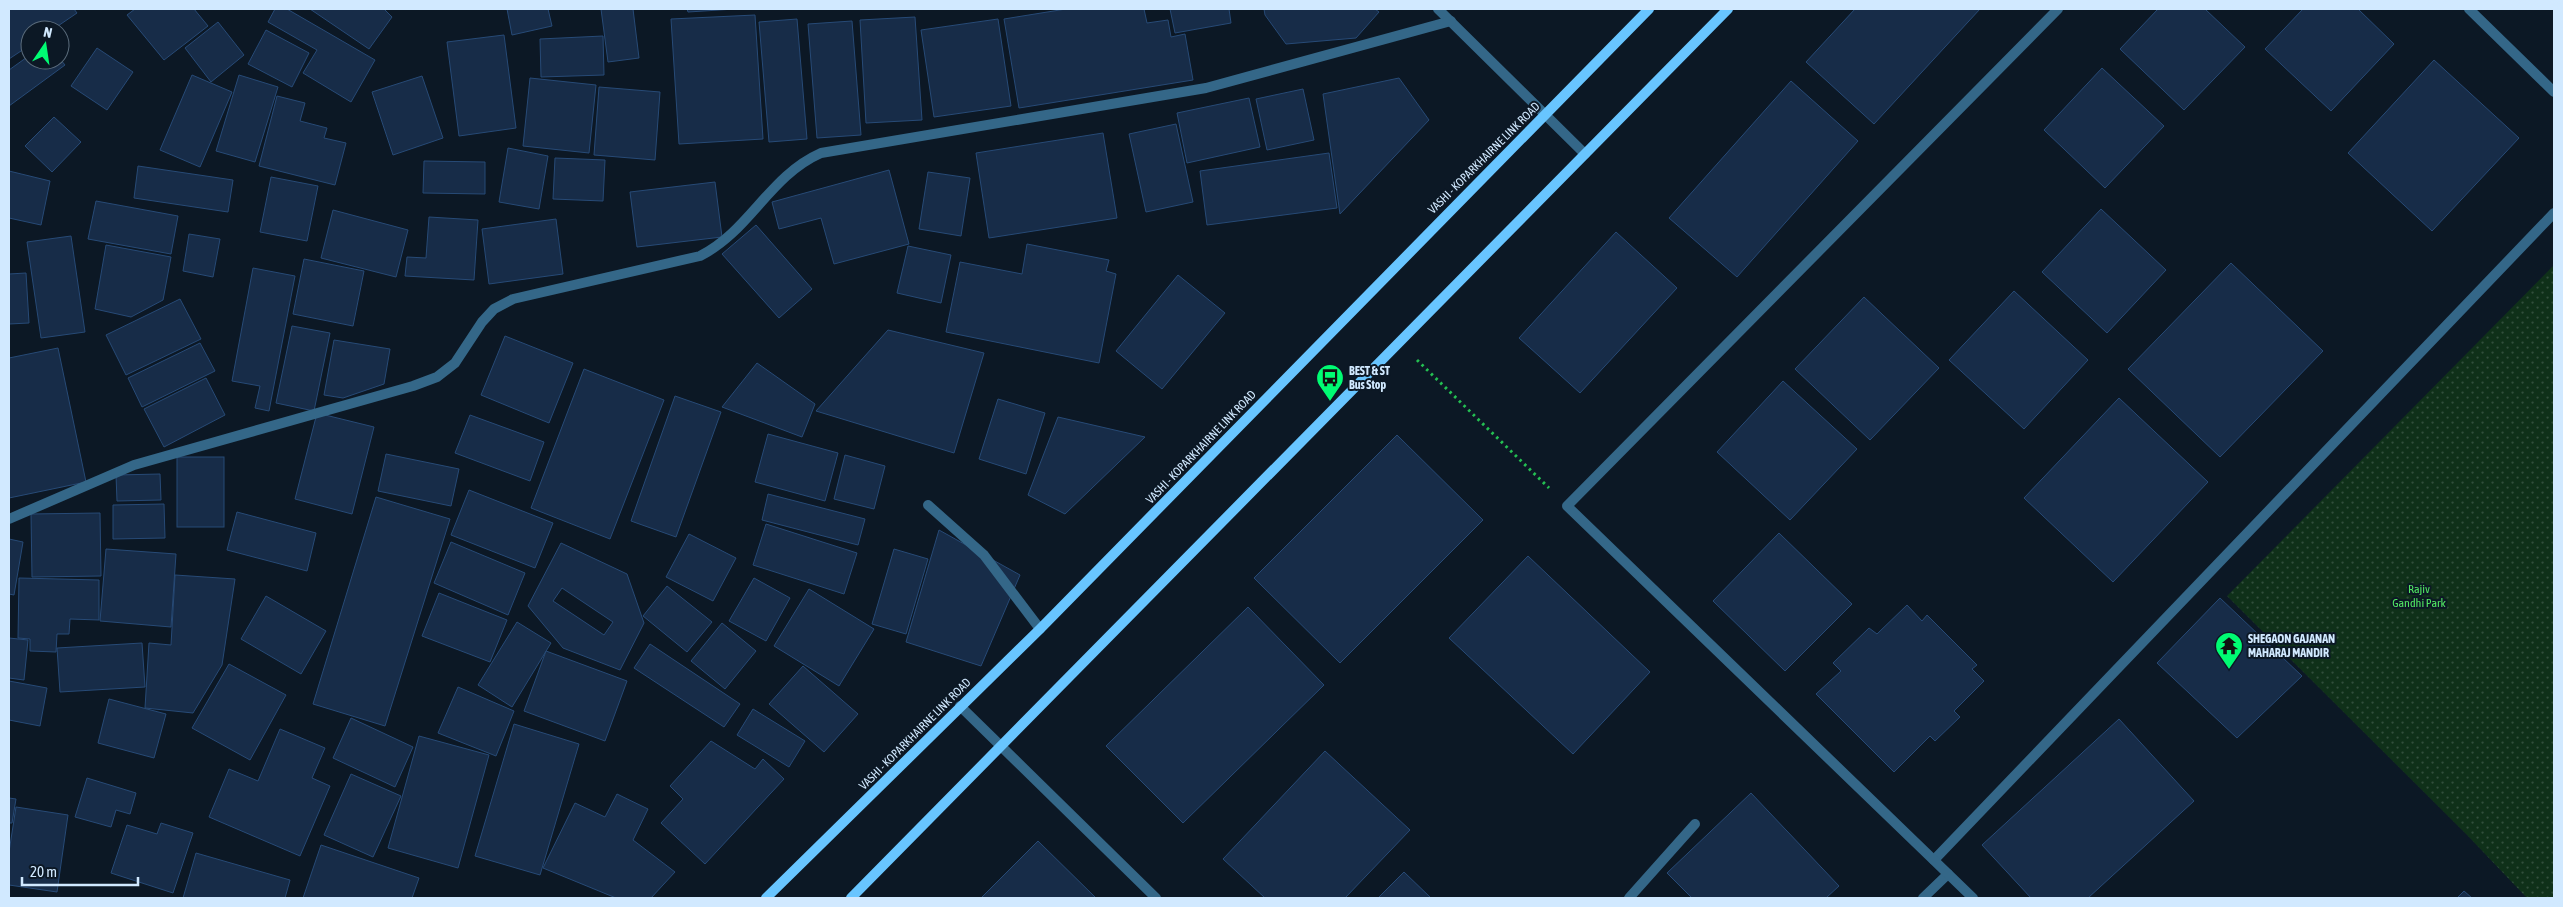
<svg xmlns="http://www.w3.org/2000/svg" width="2563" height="907" font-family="'Asap Condensed',sans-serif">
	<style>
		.park { fill: url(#park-dots) }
		.building { fill: #172c48; stroke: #274a76; fill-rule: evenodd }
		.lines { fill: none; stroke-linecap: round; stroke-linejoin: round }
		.path { stroke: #24bf52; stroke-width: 3; stroke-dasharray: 2.5 4; stroke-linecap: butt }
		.service { stroke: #346788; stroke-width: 10 }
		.minor { stroke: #346788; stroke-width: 10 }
		.secondary { stroke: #68c5ff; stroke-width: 10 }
		.labels { text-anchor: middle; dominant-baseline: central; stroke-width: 4; stroke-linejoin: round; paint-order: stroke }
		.street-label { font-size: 12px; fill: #d1e9ff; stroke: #0c1825 }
		.poi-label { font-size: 12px; font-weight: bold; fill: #d1e9ff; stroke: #0c1825; text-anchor: start }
		.park-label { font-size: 12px; fill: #52e963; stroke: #0c1825 }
	</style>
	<defs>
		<pattern id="park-dots" width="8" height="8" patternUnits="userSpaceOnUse" patternTransform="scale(1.25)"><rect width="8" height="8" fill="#0f3019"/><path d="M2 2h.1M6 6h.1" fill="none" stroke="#314e3c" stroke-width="1.8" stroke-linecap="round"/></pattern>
	</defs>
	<rect width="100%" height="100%" fill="#0c1825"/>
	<!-- park -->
	<polygon class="park" points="2554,265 2554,898 2527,898 2467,835 2227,596"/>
	<!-- building -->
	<g class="building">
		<polygon points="9,9 74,9 77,13 52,30 30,30 30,45 9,59"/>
		<polygon points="135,9 194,9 208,26 164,60 127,15"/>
		<polygon points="275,9 287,9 375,60 351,102 303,73 317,50 268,22"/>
		<polygon points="310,9 384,9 392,17 369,49"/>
		<polygon points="507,9 548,9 552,26 512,35"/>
		<polygon points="601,9 633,9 639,58 608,62"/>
		<polygon points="687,9 735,9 688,12"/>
		<polygon points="1066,9 1144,9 1147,23 1168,20 1171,37 1185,34 1193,80 1019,108 1004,19"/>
		<polygon points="1170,9 1229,9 1231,23 1175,33"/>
		<polygon points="1264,9 1375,9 1379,12 1356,38 1286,44 1265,15"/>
		<polygon points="1855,9 1980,9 1874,124 1806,62"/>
		<polygon points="2158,9 2205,9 2245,47 2184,110 2120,49"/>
		<polygon points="2303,9 2358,9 2394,44 2331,111 2265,49"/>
		<polygon points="755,15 763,139 679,144 671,19"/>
		<polygon points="915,17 922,120 866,123 860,20"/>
		<polygon points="797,19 807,139 769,142 759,22"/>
		<polygon points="998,19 1011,106 934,117 921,30"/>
		<polygon points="852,21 861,135 817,138 808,24"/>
		<polygon points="218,22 244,55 211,82 185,48"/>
		<polygon points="266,30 309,53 292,87 248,64"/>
		<polygon points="504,35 516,128 459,136 447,42"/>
		<polygon points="603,36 604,75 541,77 540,39"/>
		<polygon points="97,48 133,72 107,110 71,86"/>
		<polygon points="30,55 30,60 60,59 65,65 9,106 9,70"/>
		<polygon points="2434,60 2519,138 2432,231 2348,153"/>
		<polygon points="2102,68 2164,126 2105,188 2044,130"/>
		<polygon points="192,75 232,92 200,167 160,150"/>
		<polygon points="239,75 278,87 255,162 216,151"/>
		<polygon points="422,76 443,138 393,155 372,92"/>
		<polygon points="530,78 596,85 589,153 523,146"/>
		<polygon points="1399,78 1429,120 1340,214 1323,94"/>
		<polygon points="1791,81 1858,141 1737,277 1669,218"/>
		<polygon points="599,87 660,92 655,160 594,155"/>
		<polygon points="1303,89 1314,140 1267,150 1256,99"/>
		<polygon points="277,96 305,103 300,121 327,128 324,138 346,143 335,185 259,166"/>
		<polygon points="1249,98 1260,147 1187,163 1177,113"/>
		<polygon points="54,117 81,142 52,172 25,146"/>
		<polygon points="1176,124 1193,202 1146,212 1129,134"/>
		<polygon points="1103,133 1117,218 989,238 976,153"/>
		<polygon points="508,148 548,156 539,209 499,202"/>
		<polygon points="1329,153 1337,208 1207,225 1200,171"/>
		<polygon points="555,158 605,160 603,201 553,199"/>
		<polygon points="424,161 485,162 485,194 423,193"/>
		<polygon points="138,166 233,180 228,212 134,198"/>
		<polygon points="889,170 909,244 834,264 821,218 779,229 772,202"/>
		<polygon points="9,171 50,181 41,225 9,218"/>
		<polygon points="928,172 970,178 961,236 919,229"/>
		<polygon points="271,177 318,186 307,241 260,232"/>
		<polygon points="715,182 722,237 637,247 630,192"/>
		<polygon points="96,201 178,216 171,254 88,239"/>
		<polygon points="2101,209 2166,270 2107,333 2042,272"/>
		<polygon points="333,210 408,230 396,277 321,258"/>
		<polygon points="429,217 478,220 474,280 405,276 407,257 426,258"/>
		<polygon points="556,219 563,274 489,284 482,229"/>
		<polygon points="756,225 812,289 779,318 722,254"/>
		<polygon points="1616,232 1677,288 1580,393 1519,338"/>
		<polygon points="189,234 220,239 213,277 183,271"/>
		<polygon points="71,236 85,332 41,338 27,242"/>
		<polygon points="1027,244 1109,260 1106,271 1116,274 1099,363 946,332 960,262 1022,274"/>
		<polygon points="106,245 171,257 163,300 131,317 95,309"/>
		<polygon points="908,246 951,255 941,303 897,293"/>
		<polygon points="304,259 364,271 353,326 293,314"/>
		<polygon points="2231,263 2323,351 2220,457 2128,369"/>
		<polygon points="253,268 295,276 269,411 255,408 260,386 232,381"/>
		<polygon points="26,273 29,323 9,324 9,274"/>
		<polygon points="1178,275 1225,313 1162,389 1116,351"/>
		<polygon points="2014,291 2088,360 2024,429 1949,360"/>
		<polygon points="1864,297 1939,368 1870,440 1795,369"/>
		<polygon points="180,299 201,339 126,375 106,335"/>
		<polygon points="292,326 330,333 314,411 276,403"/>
		<polygon points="888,330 984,353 954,453 816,411"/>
		<polygon points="505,336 573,363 549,423 481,395"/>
		<polygon points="334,340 390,349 384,384 343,398 324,395"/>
		<polygon points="200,343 215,371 142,407 128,378"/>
		<polygon points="58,348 86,482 9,498 9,358"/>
		<polygon points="757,363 815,404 802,437 722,407"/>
		<polygon points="584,369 664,400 610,539 531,508"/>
		<polygon points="206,378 225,415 164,447 144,409"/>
		<polygon points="1783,381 1857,449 1790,520 1717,452"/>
		<polygon points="675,396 721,412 676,537 631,521"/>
		<polygon points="2119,398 2208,482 2113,582 2024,498"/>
		<polygon points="998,399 1045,413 1026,474 979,459"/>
		<polygon points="317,413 374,427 352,514 295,499"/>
		<polygon points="470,415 544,442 530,481 455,453"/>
		<polygon points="1058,417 1145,437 1065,514 1028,495"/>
		<polygon points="768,434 838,453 825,501 755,482"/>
		<polygon points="1397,435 1483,520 1340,663 1254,578"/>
		<polygon points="386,454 459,469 451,506 378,491"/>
		<polygon points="845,455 885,466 874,509 834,499"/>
		<rect x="177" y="457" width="47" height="70"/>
		<polygon points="160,474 161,500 117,501 116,475"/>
		<polygon points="469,490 553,523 535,568 451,535"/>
		<polygon points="768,494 865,519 858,545 762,520"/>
		<polygon points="376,497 450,519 385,726 313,704"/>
		<polygon points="164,504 165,538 113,539 113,505"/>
		<polygon points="237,512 316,533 307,571 227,550"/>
		<polygon points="100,513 101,576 32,577 31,514"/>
		<polygon points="766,524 857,553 844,594 753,565"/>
		<polygon points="939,530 1020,575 981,666 906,642"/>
		<polygon points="1779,533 1852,604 1785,671 1713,601"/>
		<polygon points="689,534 736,558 713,601 666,577"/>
		<polygon points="9,539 23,542 14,595 9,594"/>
		<polygon points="451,542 525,573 508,615 434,583"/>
		<path d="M561 543 627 574 644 623 620 670 563 648 528 606ZM562 588 613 622 604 635 553 601Z"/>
		<polygon points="106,549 176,554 171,627 100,621"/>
		<polygon points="894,549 928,559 906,634 872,624"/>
		<polygon points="1528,556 1650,672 1573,754 1449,638"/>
		<polygon points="175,575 235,579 222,665 193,713 145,708 149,643 171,645"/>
		<polygon points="19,578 99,580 99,620 70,619 69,634 57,634 56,652 30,651 30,639 18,638"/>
		<polygon points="754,578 790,598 766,641 729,621"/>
		<polygon points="667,586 712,622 687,652 643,616"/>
		<polygon points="809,589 874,629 839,686 774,646"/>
		<polygon points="439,593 507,620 490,662 422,636"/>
		<polygon points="266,596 326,631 301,674 241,639"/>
		<polygon points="2220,598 2302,676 2237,738 2157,663"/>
		<polygon points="1907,605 1922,621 1927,615 1977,665 1972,669 1984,681 1954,711 1960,717 1935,741 1930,736 1894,772 1816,694 1841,671 1833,663 1869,628 1877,634"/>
		<polygon points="1248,607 1324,685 1183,823 1106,746"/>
		<polygon points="517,622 551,643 512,707 478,685"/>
		<polygon points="722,623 756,651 725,689 691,661"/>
		<polygon points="9,638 28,640 24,680 9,678"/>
		<polygon points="142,643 145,687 60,692 57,648"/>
		<polygon points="650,644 740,704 724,727 634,668"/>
		<polygon points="546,651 627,681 605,741 524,711"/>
		<polygon points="229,664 286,695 250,760 192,728"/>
		<polygon points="803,666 858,714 824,752 769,704"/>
		<polygon points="9,681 47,688 40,726 9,720"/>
		<polygon points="458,687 514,711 496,756 438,733"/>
		<polygon points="109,699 166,714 154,758 98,743"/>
		<polygon points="753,709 805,741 789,767 737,735"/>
		<polygon points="351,718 413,747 395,787 333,758"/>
		<polygon points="2119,719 2194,801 2088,898 2031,898 1982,845"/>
		<polygon points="514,724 579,744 540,875 475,856"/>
		<polygon points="280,729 325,748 312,778 330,786 300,856 209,817 229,769 258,781"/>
		<polygon points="419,736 489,755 458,868 388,848"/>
		<polygon points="711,741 755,769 763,759 784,779 705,864 661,823 683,799 670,786"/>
		<polygon points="1325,751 1410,830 1345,898 1265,898 1223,859"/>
		<polygon points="351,774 401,796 373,857 324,835"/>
		<polygon points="87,778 136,793 130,814 116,810 111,827 75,817"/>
		<polygon points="1751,793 1839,886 1826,898 1692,898 1667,873"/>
		<polygon points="617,794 648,809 633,840 675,872 651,898 616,898 543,868 575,803 605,817"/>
		<polygon points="9,798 16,799 12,823 9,823"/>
		<polygon points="16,807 68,815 57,892 9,885 9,852"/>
		<polygon points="161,823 193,833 173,893 111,873 127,825 157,834"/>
		<polygon points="1038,841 1096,898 981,898"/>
		<polygon points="321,845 419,878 412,898 303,898"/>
		<polygon points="196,853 290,880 285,898 183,898"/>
		<polygon points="1404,872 1431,898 1378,898"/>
		<polygon points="2464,891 2472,898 2457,898"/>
	</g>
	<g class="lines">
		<!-- path -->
		<polyline class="path" points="1417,360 1549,488"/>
		<!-- service -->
		<g class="service">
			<polyline points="1629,898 1695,824"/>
			<polyline points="1923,898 1948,874"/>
		</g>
		<!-- minor -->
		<g class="minor">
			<polyline points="1438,9 1585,154"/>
			<polyline points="2469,9 2554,92"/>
			<polyline points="928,505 984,555 1040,629"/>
			<path d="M9 519 134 465 413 386 437 377 455 363 482 322 494 309 513 299 700 256C750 231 769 176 821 153L1206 88 1451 21"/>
			<polyline points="960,706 1156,898"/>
			<polyline points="1934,860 2554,213"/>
			<polyline points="1973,898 1567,506 2058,9"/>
		</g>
		<!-- secondary -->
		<g class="secondary">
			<polyline points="766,898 1040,629 1649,9"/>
			<polyline points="851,898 1728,9"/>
		</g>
	</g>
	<!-- icons -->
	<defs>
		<symbol id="bus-pin" viewBox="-11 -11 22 30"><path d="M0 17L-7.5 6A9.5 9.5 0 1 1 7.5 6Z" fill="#00fc73" stroke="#0c1825"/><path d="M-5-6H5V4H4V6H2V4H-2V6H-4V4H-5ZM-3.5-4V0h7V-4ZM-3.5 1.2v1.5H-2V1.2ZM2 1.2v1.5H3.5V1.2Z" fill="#111"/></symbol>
		<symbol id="temple-pin" viewBox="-11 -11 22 30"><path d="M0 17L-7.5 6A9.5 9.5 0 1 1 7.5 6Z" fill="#00fc73" stroke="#0c1825"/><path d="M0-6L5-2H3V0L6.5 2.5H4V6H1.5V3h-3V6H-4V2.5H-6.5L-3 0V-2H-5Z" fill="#111"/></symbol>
	</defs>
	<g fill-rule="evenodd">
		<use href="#bus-pin" x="1314" y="362" width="32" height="43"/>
		<use href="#temple-pin" x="2213" y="630" width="32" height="43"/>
	</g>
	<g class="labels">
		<!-- street labels -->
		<g class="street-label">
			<text transform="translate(1484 158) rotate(-45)">VASHI - KOPARKHAIRNE LINK ROAD</text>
			<text transform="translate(1201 447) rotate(-46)">VASHI - KOPARKHAIRNE LINK ROAD</text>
			<text transform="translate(915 734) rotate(-45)">VASHI - KOPARKHAIRNE LINK ROAD</text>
		</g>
		<!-- poi labels -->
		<g class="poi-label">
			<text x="1349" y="371">BEST &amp; ST<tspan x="1349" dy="14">Bus Stop</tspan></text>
			<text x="2248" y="639">SHEGAON GAJANAN<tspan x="2248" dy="14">MAHARAJ MANDIR</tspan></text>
		</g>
		<!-- park labels -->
		<g class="park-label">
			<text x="2419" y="589">Rajiv<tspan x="2419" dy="14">Gandhi Park</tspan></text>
		</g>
	</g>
	<!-- border -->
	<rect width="2563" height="907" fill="none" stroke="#d1e9ff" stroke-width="20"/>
	<!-- north arrow -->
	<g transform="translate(45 45) rotate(13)"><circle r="24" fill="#0c1825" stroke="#5b6c7c"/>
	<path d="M0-4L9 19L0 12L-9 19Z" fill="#00fc73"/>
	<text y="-8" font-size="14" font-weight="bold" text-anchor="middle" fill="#d1e9ff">N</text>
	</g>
	<!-- scale -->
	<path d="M22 877v8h116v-8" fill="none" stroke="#d1e9ff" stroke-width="2.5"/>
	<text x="30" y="877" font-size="15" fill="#d1e9ff" stroke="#0c1825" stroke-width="4" paint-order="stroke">20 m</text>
</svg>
